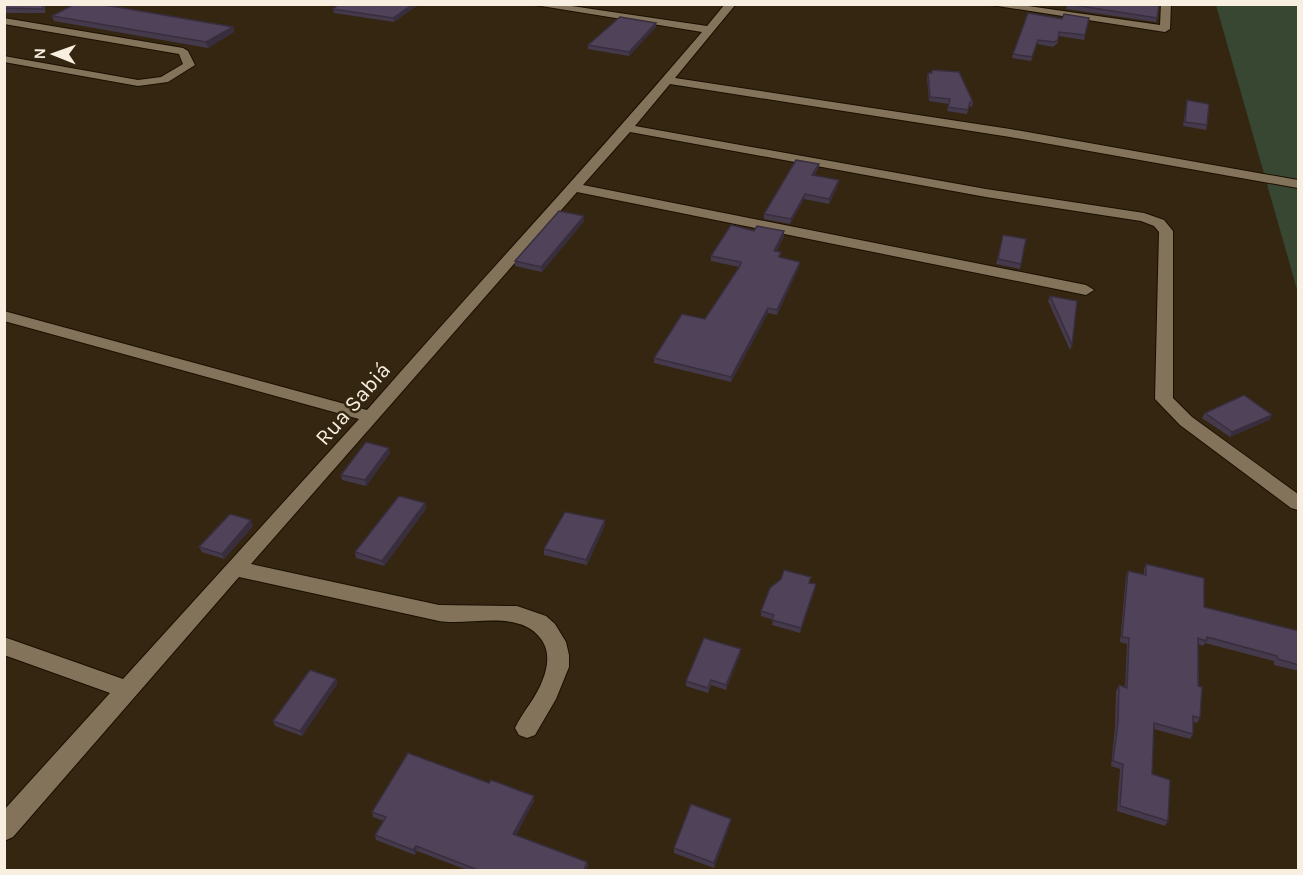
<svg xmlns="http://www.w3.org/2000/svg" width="1303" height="875" font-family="Karla,sans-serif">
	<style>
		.green { fill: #374731 }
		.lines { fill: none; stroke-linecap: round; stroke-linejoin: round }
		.minor-casing { stroke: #1b0f00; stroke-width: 2 }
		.minor { fill: #83735a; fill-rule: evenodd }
		.wall { fill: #45394c }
		.shaded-wall { fill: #382e3e }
		.building { fill: #504258; stroke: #382e3e; stroke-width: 1.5 }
		.labels { text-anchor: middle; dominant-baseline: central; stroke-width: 5; stroke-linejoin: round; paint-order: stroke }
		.street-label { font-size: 22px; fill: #f8efe1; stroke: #342610 }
	</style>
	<rect width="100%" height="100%" fill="#342610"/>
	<!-- green -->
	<polygon class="green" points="1216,5 1298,5 1298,293"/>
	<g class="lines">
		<defs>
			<g id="minor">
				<path d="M529 4H558L707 26 725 4H736L675 78 1010 129 1298 180V188L1010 137 670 84 635 126 986 189 1144 213 1164 220 1173 231V398L1192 417 1298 494V510L1291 508 1180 425 1155 399 1159 232 1154 226 1141 221 986 197 630 132 583 185 1086 285 1094 290 1086 295 577 192 251 564 439 605 517 606 546 616 555 624 566 642 569 655V667L556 699 535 735 527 738 519 735 515 728C523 711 537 697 543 679 548 666 550 651 541 639 520 609 470 626 439 621L239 577 13 837 4 841V810L110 693 4 655V637L123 679 359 419 4 321V311L367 410C478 283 593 160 702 32Z"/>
				<polygon points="985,4 1015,4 1160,25 1161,4 1171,4 1170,29 1165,32"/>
				<polygon points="4,18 183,48 188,51 195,65 168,82 138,86 4,62 4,56 138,80 161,77 183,64 179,54 4,24"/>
			</g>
		</defs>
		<!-- minor casing -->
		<use href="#minor" class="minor-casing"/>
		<!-- minor -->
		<use href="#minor" class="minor"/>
	</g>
	<!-- wall -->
	<g class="wall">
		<rect x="4" y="4" width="41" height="9"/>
		<polygon points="419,4 394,22 334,13 333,9"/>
		<polygon points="1067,4 1157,18 1156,22 1066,9"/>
		<polygon points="52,16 233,27 234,32 208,48 54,21"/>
		<polygon points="1089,18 1084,40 1059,36 1057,44 1053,47 1037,44 1031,61 1012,58 1013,54 1062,19"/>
		<polygon points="656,23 656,27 629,56 588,49 588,45"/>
		<polygon points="932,70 973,102 972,107 969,106 967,114 947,111 949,104 929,101 927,78 928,73 932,73"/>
		<polygon points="1187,100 1207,125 1206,130 1183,126 1186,105"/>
		<polygon points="819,164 818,169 814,176 839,180 838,185 829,204 804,199 790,224 764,219 764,214"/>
		<polygon points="584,221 542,272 515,266 515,261"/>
		<polygon points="754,231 784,231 784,236 776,252 781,258 800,262 799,267 777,315 768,313 731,382 654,363 654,358 705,319 739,267 711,261 711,256"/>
		<polygon points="1003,235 1026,239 1020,269 996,264"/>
		<polygon points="1050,296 1072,345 1070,350 1048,301"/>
		<polygon points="1205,413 1272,415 1269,420 1230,437 1202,418"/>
		<polygon points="390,453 366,486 342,480 341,475"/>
		<polygon points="425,503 426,509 384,566 356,558 355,552"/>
		<polygon points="605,525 587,565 544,555 544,549"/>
		<polygon points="253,526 224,559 202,552 199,547"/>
		<polygon points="1146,564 1204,607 1299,631 1299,671 1274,665 1274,661 1205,643 1203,646 1198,644 1200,718 1197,723 1193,722 1193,734 1190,739 1154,729 1152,774 1168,821 1165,826 1117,811 1120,769 1111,766 1115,727 1116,691 1119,685 1125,687 1127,644 1120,642 1126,576 1128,571 1144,575 1144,569"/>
		<polygon points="810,583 816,584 815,589 800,633 772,625 773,620 761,616 761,611"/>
		<polygon points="741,649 740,654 726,690 711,685 708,693 686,686 686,681"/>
		<polygon points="336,679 337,684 302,736 275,726 273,721"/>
		<polygon points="489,783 534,796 534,801 516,835 587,862 588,867 586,870 467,870 417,851 415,855 376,840 375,835 384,821 373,817 372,812"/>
		<polygon points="731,819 730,824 714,868 674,853 674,848"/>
	</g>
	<!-- shaded-wall -->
	<g class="shaded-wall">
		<polygon points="413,4 419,4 394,22 393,18"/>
		<polygon points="656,23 656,27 629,56 629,52"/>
		<polygon points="233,27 234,32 208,48 206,42"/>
		<polygon points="819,164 818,169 812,180 812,175"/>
		<polygon points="839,180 838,185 829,204 829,199"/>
		<polygon points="805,194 804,199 790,224 791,219"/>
		<polygon points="584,216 584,221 542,272 541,267"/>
		<polygon points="784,231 784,236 774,256 774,251"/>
		<polygon points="800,262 799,267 777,315 777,310"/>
		<polygon points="768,308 768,313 731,382 731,377"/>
		<polygon points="1272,415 1269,420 1230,437 1232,432"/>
		<polygon points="389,448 390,453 366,486 365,480"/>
		<polygon points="425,503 426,509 384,566 382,561"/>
		<polygon points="251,520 253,526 224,559 222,554"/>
		<polygon points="605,520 605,525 587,565 586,560"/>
		<polygon points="816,584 815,589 800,633 801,628"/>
		<polygon points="741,649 740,654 726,690 726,685"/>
		<polygon points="336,679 337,684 302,736 300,731"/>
		<polygon points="534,796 534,801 514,839 513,834"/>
		<polygon points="731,819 730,824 714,868 714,863"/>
		<polygon points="416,846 417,851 415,855 413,850"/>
		<polygon points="587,862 588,867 586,870 584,870"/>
	</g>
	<!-- building -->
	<g class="building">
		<polygon points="4,4 43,4 43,9 4,8"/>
		<polygon points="75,4 95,4 117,7 233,27 206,42 52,16"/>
		<polygon points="340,4 413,4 393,18 333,9"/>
		<polygon points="1067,4 1159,4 1157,18"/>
		<polygon points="1028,13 1062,19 1064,14 1089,18 1085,35 1059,32 1058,40 1054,42 1038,40 1032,57 1013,54"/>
		<polygon points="620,17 656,23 629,52 588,45"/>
		<polygon points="932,70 959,72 973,102 970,102 968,110 948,107 950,99 930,97 928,73 932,73"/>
		<polygon points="1187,100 1209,104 1207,125 1185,122"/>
		<polygon points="796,160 819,164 812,175 839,180 829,199 805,194 791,219 764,214"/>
		<polygon points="559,211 584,216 541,267 515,261"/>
		<polygon points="731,225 754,231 757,226 784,231 774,251 781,252 779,257 800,262 777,310 768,308 731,377 654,358 682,314 705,319 740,266 741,262 711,256"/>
		<polygon points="1003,235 1026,239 1021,264 998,259"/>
		<polygon points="1050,296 1077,301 1072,345"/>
		<polygon points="1244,395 1272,415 1232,432 1205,413"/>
		<polygon points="366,442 389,448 365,480 341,475"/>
		<polygon points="399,496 425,503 382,561 355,552"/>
		<polygon points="565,512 605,520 586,560 544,549"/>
		<polygon points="230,514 251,520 222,554 199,547"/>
		<polygon points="1146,564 1204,578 1204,607 1299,631 1299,665 1278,659 1277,656 1207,637 1206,641 1198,638 1198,686 1202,687 1200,718 1193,716 1193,734 1154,723 1152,774 1170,780 1168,821 1120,806 1123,764 1113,761 1118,722 1119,685 1127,688 1129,638 1122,637 1128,571 1146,575"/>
		<polygon points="784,570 811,577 809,583 816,584 801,628 772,620 774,615 761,611 770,588 781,579"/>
		<polygon points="704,638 741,649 726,685 711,680 708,688 686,681"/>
		<polygon points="310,670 336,679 300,731 273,721"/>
		<polygon points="408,753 489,783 491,780 534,796 513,834 587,862 584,870 478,870 416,846 413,850 375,835 386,817 372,812"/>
		<polygon points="691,804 731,819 714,863 674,848"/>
	</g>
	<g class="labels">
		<!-- street labels -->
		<g class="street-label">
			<text transform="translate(353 404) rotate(-49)">Rua Sabiá</text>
		</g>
	</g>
	<!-- border -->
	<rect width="1303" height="875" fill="none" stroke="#f8efe1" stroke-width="12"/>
	<!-- north arrow -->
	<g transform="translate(54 54) rotate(271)" stroke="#342610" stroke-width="4.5" paint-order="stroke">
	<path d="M0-4.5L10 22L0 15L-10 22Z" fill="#f8efe1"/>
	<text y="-9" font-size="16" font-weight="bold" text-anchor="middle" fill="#f8efe1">N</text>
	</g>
</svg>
